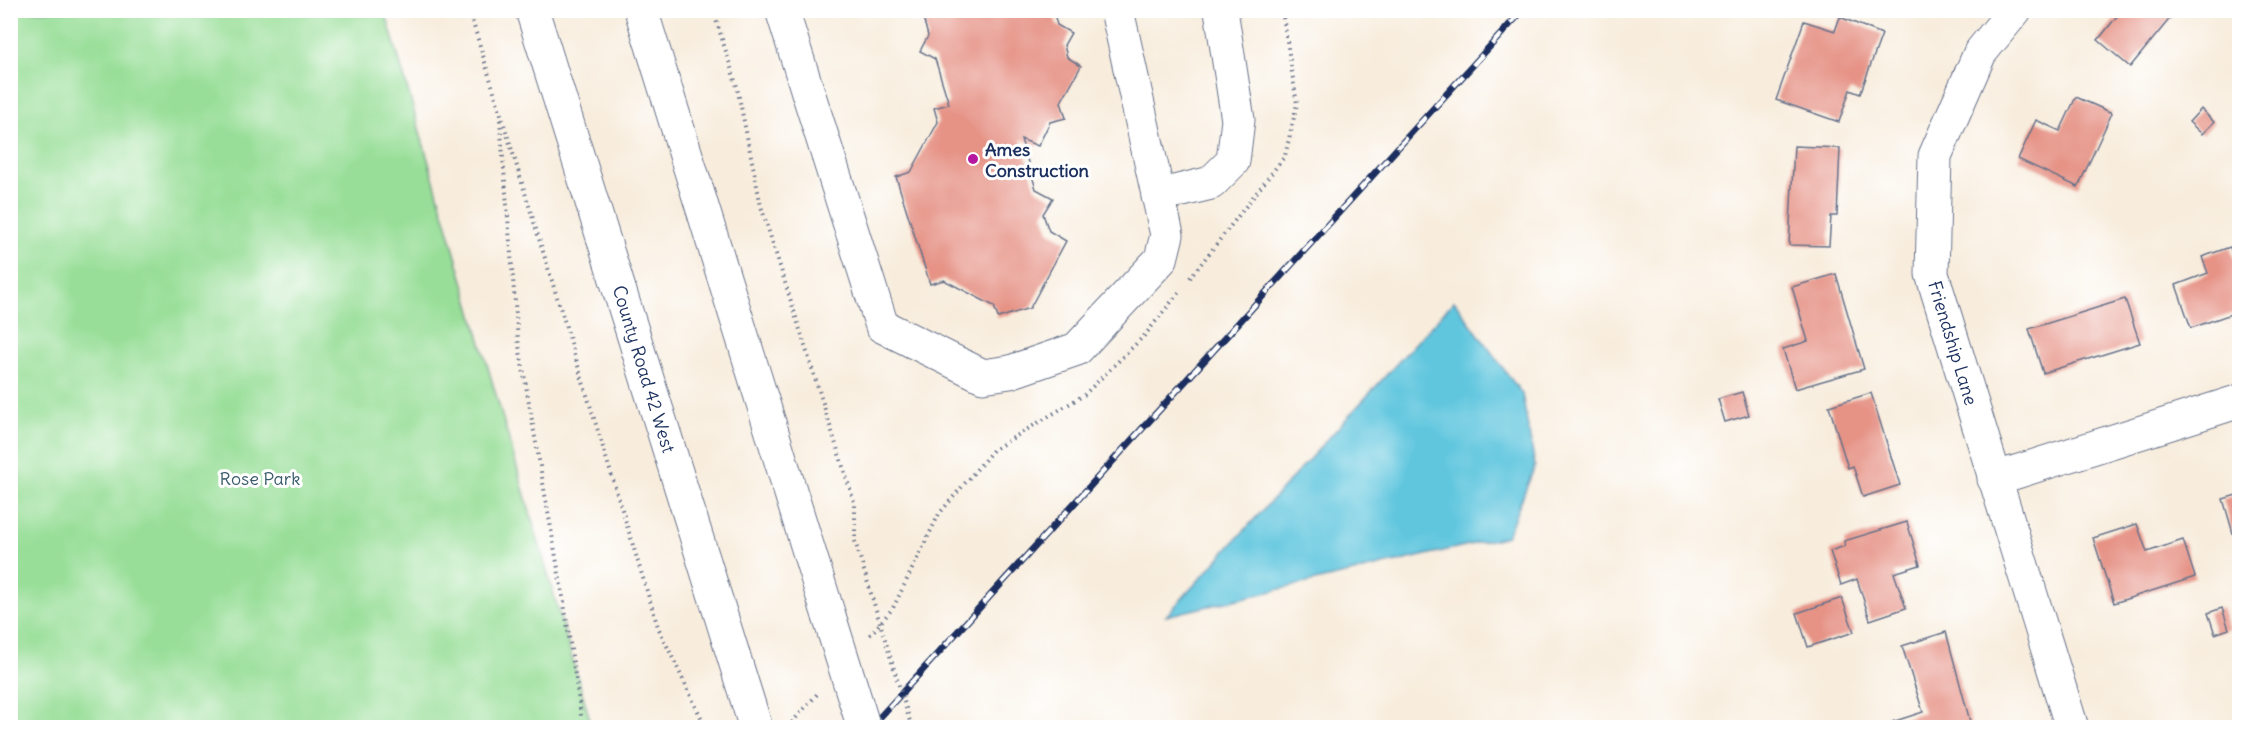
<svg xmlns="http://www.w3.org/2000/svg" width="2250" height="738" font-family="Delius,sans-serif">
	<style>
		.green { fill: #98de98; stroke: #5a867b; stroke-width: 1.5 }
		.water { fill: #61c6de; stroke: #3e7a9e; stroke-width: 1.5 }
		.building { fill: #e69386 }
		.lines { fill: none; stroke-linecap: round; stroke-linejoin: round }
		.minor-casing { stroke: #68728a; stroke-width: 35 }
		.highway-casing { stroke: #68728a; stroke-width: 35 }
		.path { stroke: #68728a; stroke-width: 4; stroke-dasharray: 1.5 4.5; stroke-linecap: butt }
		.minor { stroke: #fff; stroke-width: 33 }
		.highway { stroke: #fff; stroke-width: 33 }
		.rail-casing { stroke: #1b2f5e; stroke-width: 7 }
		.rail { stroke: #fff; stroke-width: 4.5; stroke-dasharray: 14; stroke-linecap: butt }
		.highway-bridge-casing { stroke: #68728a; stroke-width: 35; stroke-linecap: butt }
		.path-bridge { stroke: #68728a; stroke-width: 4; stroke-dasharray: 1.5 4.5; stroke-linecap: butt }
		.highway-bridge { stroke: #fff; stroke-width: 33 }
		.poi-dot { fill: #b5179e; stroke: #fff; stroke-width: 2 }
		.labels { text-anchor: middle; dominant-baseline: central; stroke-width: 6; stroke-linejoin: round; paint-order: stroke }
		.poi-label { font-size: 18px; font-weight: bold; fill: #1b2f5e; stroke: #fff; text-anchor: start }
		.street-label { font-size: 18px; fill: #1b2f5e; stroke: #fff }
		.park-label { font-size: 18px; fill: #3a5b6c; stroke: #fff }
	</style>
	<rect width="100%" height="100%" fill="#fff"/>
	<filter id="ink" filterUnits="userSpaceOnUse"><feTurbulence type="fractalNoise" baseFrequency=".0167" numOctaves="2"/><feDisplacementMap in="SourceGraphic" scale="12" xChannelSelector="R" yChannelSelector="G"/><feConvolveMatrix kernelMatrix="1 2 1 2 8 2 1 2 1" color-interpolation-filters="sRGB"/></filter>
	<filter id="wash" filterUnits="userSpaceOnUse"><feTurbulence type="fractalNoise" baseFrequency=".008" numOctaves="4" result="noise"/><feDisplacementMap in="SourceGraphic" scale="24" xChannelSelector="R" yChannelSelector="G"/><feGaussianBlur stdDeviation="1.35" result="paint"/><feColorMatrix in="noise" values="0 0 0 0 0 0 0 0 0 0 0 0 0 0 0 0 0 1.4 0 .05"/><feComposite in="paint" operator="in"/></filter>
	<g filter="url(#wash)">
		<rect width="100%" height="100%" fill="#f8eddd"/>
		<!-- green -->
		<polygon class="green" points="10,11 385,11 592,727 11,727"/>
		<!-- water -->
		<polygon class="water" points="1454,301 1522,394 1535,466 1507,536 1166,616"/>
		<g id="blocks">
			<!-- building -->
			<g class="building">
				<polygon points="921,10 1053,10 1057,25 1071,33 1064,45 1067,57 1081,66 1061,102 1066,118 1050,122 1038,146 1021,139 1036,189 1053,198 1043,214 1049,231 1066,241 1030,308 998,318 994,306 944,280 930,284 896,177 911,172 938,122 934,108 949,104 935,59 920,51 928,36"/>
				<polygon points="2122,10 2177,10 2130,67 2098,40"/>
				<polygon points="1840,17 1882,34 1860,94 1850,90 1839,122 1776,100 1804,21 1835,31"/>
				<polygon points="2076,97 2112,113 2078,187 2018,159 2036,120 2060,131"/>
				<polygon points="2201,109 2214,122 2202,134 2189,122"/>
				<polygon points="1794,146 1840,148 1837,216 1831,216 1829,246 1789,245"/>
				<polygon points="2230,247 2236,264 2240,263 2240,311 2191,328 2176,285 2208,273 2202,257"/>
				<polygon points="1836,274 1864,369 1795,389 1783,349 1808,341 1792,287"/>
				<polygon points="2125,299 2140,343 2043,373 2029,329"/>
				<polygon points="1742,392 1749,415 1725,422 1718,399"/>
				<polygon points="1871,393 1900,485 1863,497 1853,466 1848,468 1829,406"/>
				<polygon points="2240,494 2240,554 2239,554 2223,499"/>
				<polygon points="1907,522 1920,565 1894,573 1906,608 1870,620 1857,579 1841,585 1830,551 1845,546 1844,541"/>
				<polygon points="2137,524 2147,552 2183,540 2195,577 2114,603 2093,538"/>
				<polygon points="1842,598 1854,632 1808,647 1797,613"/>
				<polygon points="2222,608 2229,629 2215,634 2208,613"/>
				<polygon points="1946,632 1971,725 1963,728 1894,728 1892,722 1923,712 1902,646"/>
			</g>
		</g>
	</g>
	<g filter="url(#ink)">
		<use href="#blocks" fill-opacity="0" stroke="#68728a" stroke-width="1.5"/>
		<g class="lines">
			<defs>
				<g id="minor">
					<polyline points="782,10 882,326 983,376 1010,372 1077,349 1161,259 1167,235 1117,10"/>
					<polyline points="2015,10 1980,53 1935,156 1932,274 2072,728"/>
					<polyline points="1158,196 1211,183 1233,161 1238,120 1221,10"/>
					<polyline points="1994,479 2240,401"/>
				</g>
				<g id="highway">
					<polyline points="532,10 756,728"/>
					<polyline points="641,10 829,616"/>
				</g>
			</defs>
			<!-- minor casing -->
			<use href="#minor" class="minor-casing"/>
			<!-- highway casing -->
			<use href="#highway" class="highway-casing"/>
			<!-- path -->
			<g class="path">
				<polyline points="469,10 658,627 706,728"/>
				<polyline points="713,10 737,87 761,206 855,505 855,541"/>
				<polyline points="500,120 518,340 564,603 583,728"/>
				<polyline points="1190,278 1285,156 1297,104 1282,10"/>
				<polyline points="870,635 893,608 939,514 993,450 1084,395 1145,335 1180,291"/>
				<polyline points="788,727 819,692"/>
			</g>
			<!-- minor -->
			<use href="#minor" class="minor"/>
			<!-- highway -->
			<use href="#highway" class="highway"/>
			<defs>
				<polyline id="rail" points="870,728 1523,10"/>
			</defs>
			<!-- rail casing -->
			<use href="#rail" class="rail-casing"/>
			<!-- rail -->
			<use href="#rail" class="rail"/>
			<defs>
				<polyline id="highway-bridge" points="829,616 864,728"/>
			</defs>
			<!-- highway-bridge casing -->
			<use href="#highway-bridge" class="highway-bridge-casing"/>
			<!-- path-bridge -->
			<polyline class="path-bridge" points="855,541 912,728"/>
			<!-- highway-bridge -->
			<use href="#highway-bridge" class="highway-bridge"/>
		</g>
	</g>
	<!-- markers -->
	<circle class="poi-dot" cx="973" cy="159" r="6"/>
	<g class="labels">
		<!-- poi labels -->
		<g class="poi-label">
			<text x="985" y="149">Ames<tspan x="985" dy="21">Construction</tspan></text>
		</g>
		<!-- street labels -->
		<g class="street-label">
			<text transform="translate(1953 343) rotate(73)">Friendship Lane</text>
			<text transform="translate(644 369) rotate(73)">County Road 42 West</text>
		</g>
		<!-- park labels -->
		<g class="park-label">
			<text x="260" y="478">Rose Park</text>
		</g>
	</g>
	<!-- margin -->
	<rect width="2250" height="738" fill="none" stroke="#fff" stroke-width="36"/>
</svg>
